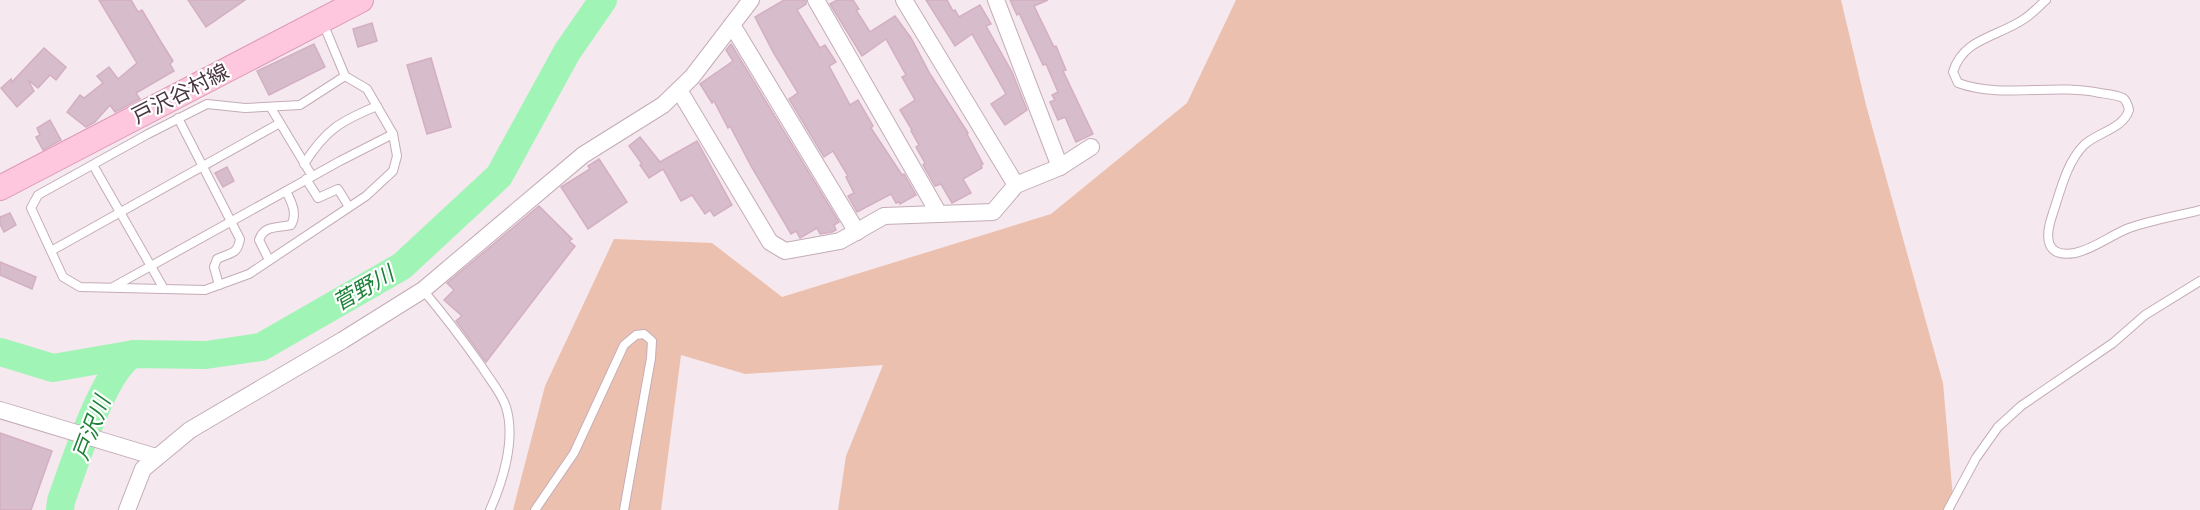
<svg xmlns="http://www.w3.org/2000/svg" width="2200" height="510" font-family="'Titillium Web','Noto Sans JP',sans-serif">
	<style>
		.green { fill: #ecc0ae }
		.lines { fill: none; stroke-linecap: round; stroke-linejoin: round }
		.river { stroke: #a0f5b6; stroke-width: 28 }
		.building { fill: #d7bccb; stroke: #d3afc2; stroke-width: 1.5 }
		.service-casing { stroke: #c4acb8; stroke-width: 10 }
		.minor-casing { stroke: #c4acb8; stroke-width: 18 }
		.secondary-casing { stroke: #de99b5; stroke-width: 26 }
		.service { stroke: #fff; stroke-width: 8 }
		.minor { stroke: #fff; stroke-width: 16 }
		.secondary { stroke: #ffc7dd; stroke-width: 24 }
		.labels { text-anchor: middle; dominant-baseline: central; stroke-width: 4.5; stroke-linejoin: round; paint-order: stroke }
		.street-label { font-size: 21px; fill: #493640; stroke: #fff }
		.water-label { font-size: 22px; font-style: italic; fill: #1f8039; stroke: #fff }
	</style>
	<rect width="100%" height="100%" fill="#f5e8ee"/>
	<!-- green -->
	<polygon class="green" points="1236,0 1841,0 1866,105 1943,383 1954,510 838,510 846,456 883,365 745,374 681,355 661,510 513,510 545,386 614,239 712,243 782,297 1051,214 1187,103"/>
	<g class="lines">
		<!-- river -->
		<g class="river">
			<polyline points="0,352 53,368 134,354 206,355 261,347 402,266 499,176 567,52 603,0"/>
			<path d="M60 510 61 501C73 469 104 367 134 354"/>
		</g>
	</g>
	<!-- building -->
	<g class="building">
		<polygon points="99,0 131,0 138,12 142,10 161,42 173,61 170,64 174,71 136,93 140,99 115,112 110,105 95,122 86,127 67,112 80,95 84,98 103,83 97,76 109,67 118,79 137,63"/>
		<polygon points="188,0 245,0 206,27"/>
		<polygon points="784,0 806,0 806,4 797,10 820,48 825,45 836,62 829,66 850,105 858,100 873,126 871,128 902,175 904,174 916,195 900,204 899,202 896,203 891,194 857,212 848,196 854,193 846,177 848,176 833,151 824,157 789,99 798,93 773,52 755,17"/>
		<polygon points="837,0 853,0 859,9 856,10 870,32 895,16 911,38 930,74 968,133 967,134 983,164 981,165 982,168 963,179 971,193 952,203 941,184 935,186 923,165 925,163 916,147 919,145 911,131 912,130 900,110 915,100 902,77 906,75 886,39 862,56 830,4"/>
		<polygon points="926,0 947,0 953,11 955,10 959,17 980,5 991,24 986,26 1012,72 1027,110 1005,125 991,104 1006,94 972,34 955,46"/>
		<polygon points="1010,0 1048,0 1034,6 1054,47 1056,46 1066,70 1063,71 1093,134 1076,142 1065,117 1058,120 1050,102 1055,100 1052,95 1058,92 1046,64 1043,65 1019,13 1017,15"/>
		<polygon points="372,23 377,41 358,47 353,29"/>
		<polygon points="314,44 325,67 269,95 257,71"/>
		<polygon points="731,44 839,222 834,225 836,230 832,232 820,234 817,228 800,238 796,231 791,234 751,166 730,126 728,128 714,101 712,103 700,84 733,61 726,50"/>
		<polygon points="44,48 66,67 56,80 50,75 38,88 28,80 34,91 17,107 1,88 11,79 12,82"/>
		<polygon points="431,58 451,127 427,134 407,65"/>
		<polygon points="50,120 61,140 43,150 36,137 40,135 37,128"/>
		<polygon points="640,137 660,162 697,141 732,205 714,216 710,210 705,214 692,195 681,201 663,169 649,178 640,165 642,164 629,146"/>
		<polygon points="599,159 627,202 588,229 561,187 590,169 588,166"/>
		<polygon points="227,167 234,181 223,187 215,173"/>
		<polygon points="539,206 572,239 569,241 575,246 486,362 456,321 462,316 444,300 454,290 447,283"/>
		<polygon points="10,213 16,225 4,232 0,224 0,217"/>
		<polygon points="0,262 36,277 32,289 0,275"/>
		<polygon points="0,433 52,451 31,510 0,510"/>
	</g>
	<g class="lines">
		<defs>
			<g id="service">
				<path d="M2046 0C2039 6 2032 14 2024 19 1998 37 1963 38 1953 72L1958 83C2002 99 2054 83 2100 93 2107 94 2117 95 2123 98 2127 101 2128 105 2129 110 2123 129 2098 132 2084 145 2066 163 2060 193 2052 216 2045 237 2045 258 2075 253 2094 249 2111 235 2129 228 2152 220 2177 216 2200 210"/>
				<polyline points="323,23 345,76 367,89 393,134 397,156 393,171 366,196 249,274 205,290 80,287 63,277 31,208 38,195 148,134 207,104 245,108 300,105 345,76"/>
				<polyline points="271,108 312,176"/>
				<path d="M178 118 240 239C237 256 230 252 217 259L214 267 219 285"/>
				<path d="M304 164C326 129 341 121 377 106"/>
				<polyline points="93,165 164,289"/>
				<polyline points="306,179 318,198 338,189 349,207"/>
				<polyline points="51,251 280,123"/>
				<path d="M269 260 259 240C264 225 277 228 291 225 298 214 291 201 286 191"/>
				<polyline points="113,287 340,161 393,134"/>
				<path d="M423 290C444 315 463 340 482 367 490 380 501 392 506 407 516 439 503 481 490 510"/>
				<polyline points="535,510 574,453 624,345 636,335 644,334 652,341 651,358 624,510"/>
				<polyline points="1948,510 1976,458 1998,427 2021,406 2113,343 2145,315 2200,281"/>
			</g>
			<g id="minor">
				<polyline points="816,0 939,214"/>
				<polyline points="904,0 1016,185"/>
				<polyline points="996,0 1060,167"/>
				<polyline points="732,25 857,232"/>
				<polyline points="679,90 770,242 785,251 840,241 884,216 993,212 1016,185 1060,167 1091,147"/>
				<polyline points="0,410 156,457"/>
				<polyline points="127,510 143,469 190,430 343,340 423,290 583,155 663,105 692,77 751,0"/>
			</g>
			<polyline id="secondary" points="0,188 361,0"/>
		</defs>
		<!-- service casing -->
		<use href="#service" class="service-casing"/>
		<!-- minor casing -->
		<use href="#minor" class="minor-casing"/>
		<!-- secondary casing -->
		<use href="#secondary" class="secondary-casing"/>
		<!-- service -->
		<use href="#service" class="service"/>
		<!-- minor -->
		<use href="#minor" class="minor"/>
		<!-- secondary -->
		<use href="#secondary" class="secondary"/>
	</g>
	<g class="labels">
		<!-- street labels -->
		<g class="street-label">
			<text transform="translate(180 93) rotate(-27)">戸沢谷村線</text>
		</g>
		<!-- water labels -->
		<g class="water-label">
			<text transform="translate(363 288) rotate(-30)">菅野川</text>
			<text transform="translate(91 428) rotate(-69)">戸沢川</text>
		</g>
	</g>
</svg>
